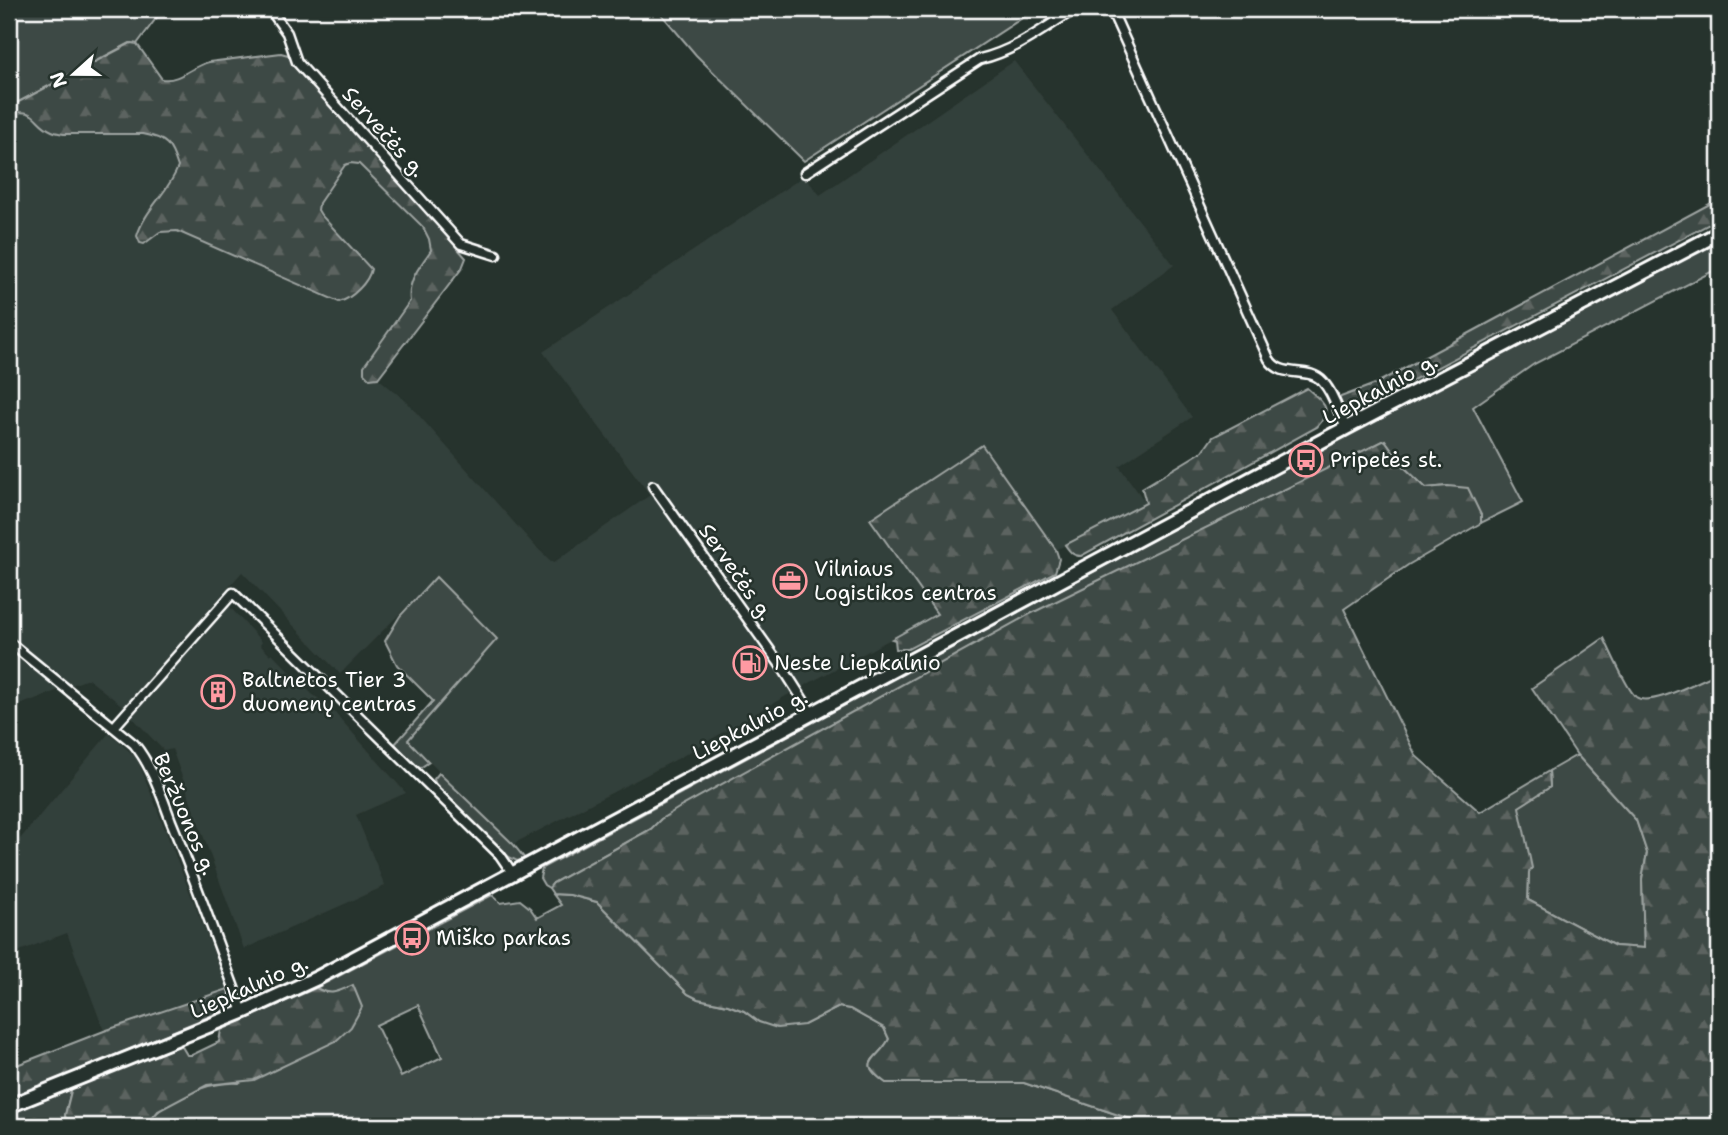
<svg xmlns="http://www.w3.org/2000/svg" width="1728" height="1135" font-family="'Shantell Sans',sans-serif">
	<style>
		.built { fill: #333f3a }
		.green { fill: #3e4944; stroke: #9ea4a2; stroke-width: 2; fill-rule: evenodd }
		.forest { fill: url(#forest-firs); stroke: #9ea4a2; stroke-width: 2 }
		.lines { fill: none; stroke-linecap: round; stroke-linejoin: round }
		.minor-casing { stroke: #fff; stroke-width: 13 }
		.secondary-casing { stroke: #fff; stroke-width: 16 }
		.trunk-casing { stroke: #fff; stroke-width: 18 }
		.minor { stroke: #26332d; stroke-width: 8 }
		.secondary { stroke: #26332d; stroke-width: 10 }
		.trunk { stroke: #26332d; stroke-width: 12 }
		.labels { text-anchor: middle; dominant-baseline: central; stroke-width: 5; stroke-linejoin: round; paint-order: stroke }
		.street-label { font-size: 21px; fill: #fff; stroke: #26332d }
		.poi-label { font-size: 21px; fill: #fff; stroke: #26332d; text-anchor: start }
	</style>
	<defs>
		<pattern id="forest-firs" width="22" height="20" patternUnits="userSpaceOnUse" patternTransform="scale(1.75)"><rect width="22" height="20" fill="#3e4944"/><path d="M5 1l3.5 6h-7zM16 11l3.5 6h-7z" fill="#5b6460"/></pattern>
	</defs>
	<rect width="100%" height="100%" fill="#26332d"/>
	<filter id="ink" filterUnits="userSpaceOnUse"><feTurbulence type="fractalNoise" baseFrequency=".0143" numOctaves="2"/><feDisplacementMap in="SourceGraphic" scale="14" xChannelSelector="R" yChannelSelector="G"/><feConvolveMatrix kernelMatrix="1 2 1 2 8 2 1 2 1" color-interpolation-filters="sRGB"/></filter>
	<g filter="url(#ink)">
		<!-- built -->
		<g class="built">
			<polygon points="1014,61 1174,265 1112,310 1192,417 1119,466 1146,503 1056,550 982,446 937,614 791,693 679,758 513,844 407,740 497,639 436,577 340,674 242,572 124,707 88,679 9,709 9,114 21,112 29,113 52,131 64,134 143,134 156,136 168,143 178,166 173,180 164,188 153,238 160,232 177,231 338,302 345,300 370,277 371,269 321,215 318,210 319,203 345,165 350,163 359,164 423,227 429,239 431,251 411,280 408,291 410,301 364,366 364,373 370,379 378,378 407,402 534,545 553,563 650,495 543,352 804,176 820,195"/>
			<polygon points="229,606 262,642 260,645 270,655 272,653 312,694 328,705 406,793 356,815 385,886 244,949 172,749 164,751 131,716"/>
			<polygon points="109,733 137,758 228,989 104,1031 67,933 9,955 9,861 20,839"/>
		</g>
		<!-- green -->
		<g class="green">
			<polygon points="9,9 163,9 137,44 130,43 9,107"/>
			<polygon points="657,9 1036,9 804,161 696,55"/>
			<polygon points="1719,240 1719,268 1534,364 1473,407 1523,502 1481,523 1481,515 1448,486 1426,488 1405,468 1385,440 661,819 651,829 553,883 549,888 544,885 540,878 542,868 1495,356"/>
			<polygon points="436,577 497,639 408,740 429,762 420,768 413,764 395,744 433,701 397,665 385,641 400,616"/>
			<polygon points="1577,755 1636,820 1647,853 1642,879 1644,948 1615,946 1528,900 1529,872 1518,807 1550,787 1549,771"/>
			<polygon points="439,773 513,844 525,859 517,861 509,857 437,789 434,779"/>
			<path d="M553 894 570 895 597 902 688 994 698 999 728 1005 744 1011 759 1022 804 1025 839 1007 850 1009 884 1028 889 1039C878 1061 855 1061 886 1083H1024L1151 1126H146C161 1100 209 1081 239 1083L337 993 327 994 316 988 492 895 501 903 520 900 530 908 537 918 561 905ZM418 1005 442 1057 401 1077 376 1025Z"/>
			<polygon points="72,1087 65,1115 67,1126 42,1126 41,1120 36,1117 9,1126 9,1112"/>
		</g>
		<!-- forest -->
		<g class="forest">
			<path d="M131 43 137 44 162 79C179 82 192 66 209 62L281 53 288 55 466 258 462 268 378 378 370 379 364 373V366L410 301C407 280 420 267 431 250L429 239 423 227 359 164 350 163 345 165 319 203 318 210 321 215 371 269C369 282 351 299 339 302L177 231 160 232 144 244 140 243 137 236C145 209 169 192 178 167 171 145 167 138 143 134H64C60 133 56 133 52 131 32 122 38 107 9 114V107Z"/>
			<polygon points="1719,199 1719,219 1347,415 1338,398 1375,384"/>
			<path d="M1307 388C1322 402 1335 408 1317 427L1081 556C1073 556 1070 552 1065 545L1146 503 1142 488 1203 451 1213 437Z"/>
			<path d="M1385 440 1405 468 1426 488 1448 486 1468 488 1481 515V523L1408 565 1344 609 1416 756 1480 812 1549 771 1550 787 1519 807 1532 868 1529 872 1528 900 1615 946 1644 948 1642 879 1647 853 1636 820 1577 755 1532 688 1604 638C1610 650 1627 690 1636 697 1651 708 1701 679 1719 673V1007L1714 1013 1719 1023V1126H1151L1024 1083H886C855 1061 878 1061 889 1039L884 1028 850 1009 839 1007 804 1025 777 1028 759 1022 744 1011 728 1005 698 999 688 994 597 902 570 895 553 894 549 888 553 883 651 829 661 819 682 806 1028 615Z"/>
			<polygon points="982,445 1056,550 1059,559 1055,572 908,649 896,649 895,640 892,639 937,614 870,519"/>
			<path d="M353 985 362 1007 351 1027 336 1041 254 1080 207 1085 158 1111 146 1126H67L65 1115 72 1087 181 1045 187 1055H192L219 1042 221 1030 316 988C331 996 338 992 353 985Z"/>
			<polygon points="228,989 232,1007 9,1099 9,1068 104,1031"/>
		</g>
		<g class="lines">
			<defs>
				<g id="minor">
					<polyline points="270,9 287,33 297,62 461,244 496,255"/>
					<path d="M1111 9 1269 359C1282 380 1308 365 1323 382 1334 394 1339 414 1346 428"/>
					<path d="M805 173 980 59C1015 51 1044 28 1075 9"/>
					<polyline points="653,486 784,670 812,714"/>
					<path d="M9 642 134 744C152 766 161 794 171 821 197 884 219 948 243 1012"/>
					<polyline points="114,727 233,593 500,855 513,874"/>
				</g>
				<polyline id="secondary" points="1716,9 1719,11"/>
				<polyline id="trunk" points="9,1106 243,1012 317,978 1346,428 1719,233"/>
			</defs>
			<!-- minor casing -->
			<use href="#minor" class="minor-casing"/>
			<!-- secondary casing -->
			<use href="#secondary" class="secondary-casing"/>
			<!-- trunk casing -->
			<use href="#trunk" class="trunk-casing"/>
			<!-- minor -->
			<use href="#minor" class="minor"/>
			<!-- secondary -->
			<use href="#secondary" class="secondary"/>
			<!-- trunk -->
			<use href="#trunk" class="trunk"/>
		</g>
	</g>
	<!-- icons -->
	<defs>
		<symbol id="bus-ring" viewBox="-11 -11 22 22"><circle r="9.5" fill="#26332d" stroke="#ff9aa2" stroke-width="1.5"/><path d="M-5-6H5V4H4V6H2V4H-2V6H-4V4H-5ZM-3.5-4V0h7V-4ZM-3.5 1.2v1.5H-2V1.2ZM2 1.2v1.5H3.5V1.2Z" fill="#ff9aa2"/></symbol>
		<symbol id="office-ring" viewBox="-11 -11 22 22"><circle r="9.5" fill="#26332d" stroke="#ff9aa2" stroke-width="1.5"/><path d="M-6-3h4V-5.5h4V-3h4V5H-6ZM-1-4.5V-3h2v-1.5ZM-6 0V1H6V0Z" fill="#ff9aa2"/></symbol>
		<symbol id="fuel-ring" viewBox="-11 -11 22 22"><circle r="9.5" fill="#26332d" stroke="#ff9aa2" stroke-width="1.5"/><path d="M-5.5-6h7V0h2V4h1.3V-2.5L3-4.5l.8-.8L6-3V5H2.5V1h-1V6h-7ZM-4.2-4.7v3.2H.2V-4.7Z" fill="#ff9aa2"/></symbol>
		<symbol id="building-ring" viewBox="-11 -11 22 22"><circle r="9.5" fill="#26332d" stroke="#ff9aa2" stroke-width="1.5"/><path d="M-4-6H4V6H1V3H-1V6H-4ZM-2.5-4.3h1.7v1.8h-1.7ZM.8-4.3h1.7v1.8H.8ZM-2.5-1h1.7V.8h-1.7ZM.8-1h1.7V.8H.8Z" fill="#ff9aa2"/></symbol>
	</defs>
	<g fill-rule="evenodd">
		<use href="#bus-ring" x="1287" y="441" width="38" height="38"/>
		<use href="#office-ring" x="771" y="562" width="38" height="38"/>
		<use href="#fuel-ring" x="731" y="644" width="38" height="38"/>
		<use href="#building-ring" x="199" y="673" width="38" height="38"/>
		<use href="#bus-ring" x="393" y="919" width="38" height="38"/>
	</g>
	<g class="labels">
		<!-- street labels -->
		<g class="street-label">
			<text transform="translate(384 132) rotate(48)">Servečės g.</text>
			<text transform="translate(1380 389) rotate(-28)">Liepkalnio g.</text>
			<text transform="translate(736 572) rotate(55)">Servečės g.</text>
			<text transform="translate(750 725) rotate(-28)">Liepkalnio g.</text>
			<text transform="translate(185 814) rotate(67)">Beržuonos g.</text>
			<text transform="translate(249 987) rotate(-24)">Liepkalnio g.</text>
		</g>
		<!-- poi labels -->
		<g class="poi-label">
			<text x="1330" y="460">Pripetės st.</text>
			<text x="814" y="569">Vilniaus<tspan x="814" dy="24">Logistikos centras</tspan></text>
			<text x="774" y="663">Neste Liepkalnio</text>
			<text x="242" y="680">Baltnetos Tier 3<tspan x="242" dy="24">duomenų centras</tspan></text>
			<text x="436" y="938">Miško parkas</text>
		</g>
	</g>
	<!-- margin -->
	<rect width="1728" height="1135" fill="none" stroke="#26332d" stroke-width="35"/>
	<rect x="18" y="18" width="1693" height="1100" fill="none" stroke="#fff" stroke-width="2.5" filter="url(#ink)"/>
	<!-- north arrow -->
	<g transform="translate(74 74) rotate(249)" stroke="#26332d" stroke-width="5" paint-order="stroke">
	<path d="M0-5L12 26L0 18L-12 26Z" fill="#ffffff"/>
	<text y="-10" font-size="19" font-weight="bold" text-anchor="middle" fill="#ffffff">N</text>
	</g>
</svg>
